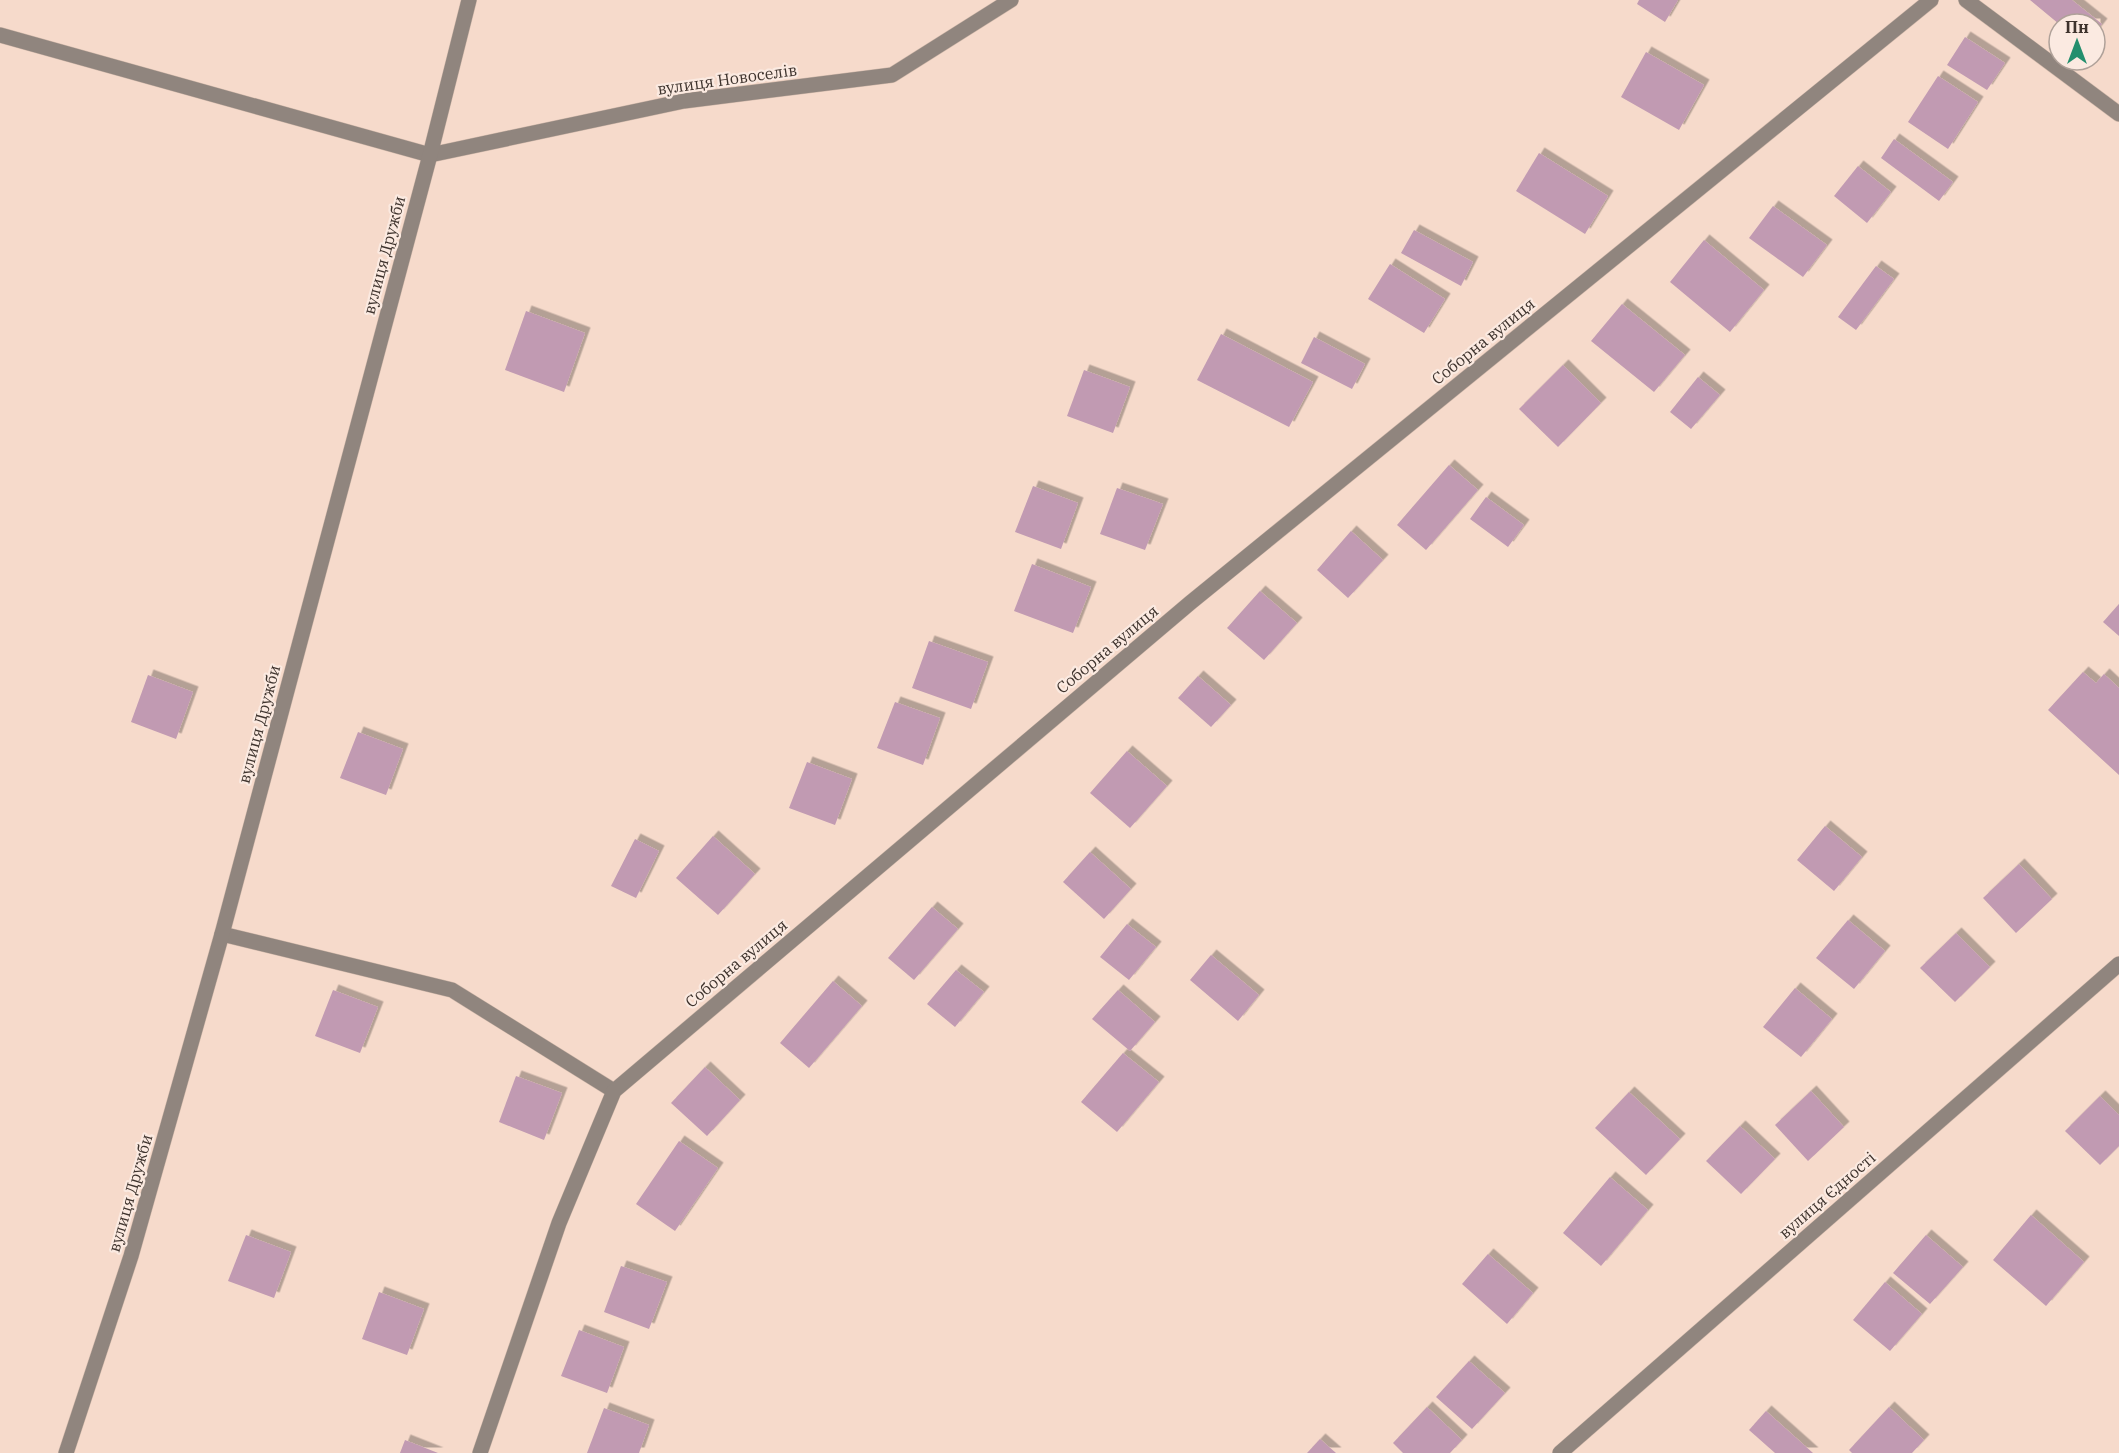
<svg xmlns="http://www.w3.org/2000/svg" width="2119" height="1453" font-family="'IBM Plex Serif',serif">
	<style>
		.building { fill: #c19ab2; filter: url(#shadow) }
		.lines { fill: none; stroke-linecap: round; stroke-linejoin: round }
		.minor-casing { stroke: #d1b9ab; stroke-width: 16 }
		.minor { stroke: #90857e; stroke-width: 15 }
		.labels { text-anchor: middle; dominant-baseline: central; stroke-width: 4.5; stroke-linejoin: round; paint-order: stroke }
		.street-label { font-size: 16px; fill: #3e332d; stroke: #fbeae1 }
	</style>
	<defs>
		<filter id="shadow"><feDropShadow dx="5.5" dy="-5.5" stdDeviation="0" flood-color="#0004"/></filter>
	</defs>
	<rect width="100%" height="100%" fill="#f6dacb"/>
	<!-- building -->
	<g class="building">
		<polygon points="1639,0 1678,0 1665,22 1637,4"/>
		<polygon points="2030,0 2072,0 2102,24 2095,33 2095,24 2059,24"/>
		<polygon points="1965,37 2005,63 1987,90 1947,65"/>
		<polygon points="1646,52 1704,85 1679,130 1621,97"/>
		<polygon points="1938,76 1978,102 1948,149 1908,122"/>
		<polygon points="1894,139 1953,182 1939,201 1881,158"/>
		<polygon points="1539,153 1608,196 1585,234 1516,191"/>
		<polygon points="1858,166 1891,192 1867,223 1834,196"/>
		<polygon points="1773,206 1827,245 1803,277 1749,238"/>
		<polygon points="1414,230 1473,262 1461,286 1401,253"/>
		<polygon points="1704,240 1764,290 1730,332 1670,282"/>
		<polygon points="1390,264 1445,299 1424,333 1368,299"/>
		<polygon points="1876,266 1894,279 1856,330 1838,317"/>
		<polygon points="1622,304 1685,355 1654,392 1591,341"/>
		<polygon points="526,311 585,333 564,392 505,370"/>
		<polygon points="1221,334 1313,382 1289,427 1197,380"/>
		<polygon points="1314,337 1365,364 1352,389 1301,363"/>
		<polygon points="1563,365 1601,403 1558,447 1519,409"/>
		<polygon points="1084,370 1130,387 1113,433 1067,416"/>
		<polygon points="1698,377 1720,395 1691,429 1670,412"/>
		<polygon points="1449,465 1478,490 1426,550 1397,525"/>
		<polygon points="1033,486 1078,503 1061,549 1015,532"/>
		<polygon points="1117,488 1163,504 1145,550 1100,534"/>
		<polygon points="1486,497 1524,525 1508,547 1470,519"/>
		<polygon points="1351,531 1383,560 1348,598 1317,570"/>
		<polygon points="1032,564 1091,587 1073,633 1014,611"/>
		<polygon points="1260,591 1297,623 1264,660 1227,628"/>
		<polygon points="2119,604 2119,636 2103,622"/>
		<polygon points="929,641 988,662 971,709 912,688"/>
		<polygon points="2083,672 2096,683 2104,674 2119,688 2119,775 2048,710"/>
		<polygon points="148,675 193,692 176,739 131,722"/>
		<polygon points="1198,676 1231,705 1211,727 1178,698"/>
		<polygon points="895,702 940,718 923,765 877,748"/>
		<polygon points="358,732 403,749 386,795 340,778"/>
		<polygon points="1127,751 1167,786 1130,828 1090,793"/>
		<polygon points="807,762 852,779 835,825 789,808"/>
		<polygon points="1825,826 1862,857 1834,891 1797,860"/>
		<polygon points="713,836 755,874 718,915 676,878"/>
		<polygon points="635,839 659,851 636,898 611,886"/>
		<polygon points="1090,852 1131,889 1104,919 1063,882"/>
		<polygon points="2019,864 2052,899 2016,933 1983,898"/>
		<polygon points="932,907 958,929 914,980 888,958"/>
		<polygon points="1848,920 1885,951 1854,989 1816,958"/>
		<polygon points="1127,924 1156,947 1129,980 1100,957"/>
		<polygon points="1956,933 1990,967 1955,1002 1920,968"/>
		<polygon points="1211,955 1259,995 1238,1021 1190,980"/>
		<polygon points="956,970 984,992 955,1027 927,1004"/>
		<polygon points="833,981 862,1006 809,1068 780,1043"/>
		<polygon points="1795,988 1832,1019 1801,1057 1763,1027"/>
		<polygon points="333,990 378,1007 360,1053 315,1036"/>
		<polygon points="1118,990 1155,1022 1130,1051 1092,1019"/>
		<polygon points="1123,1053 1159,1082 1117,1132 1081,1102"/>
		<polygon points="705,1067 740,1100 707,1136 671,1103"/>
		<polygon points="516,1076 562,1093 544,1140 499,1122"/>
		<polygon points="1811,1091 1844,1127 1808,1161 1775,1125"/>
		<polygon points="1629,1092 1680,1139 1646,1175 1595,1128"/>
		<polygon points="2100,1096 2119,1115 2119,1146 2100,1165 2065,1131"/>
		<polygon points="1740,1126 1775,1159 1741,1194 1706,1161"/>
		<polygon points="679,1141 718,1168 675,1231 636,1204"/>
		<polygon points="1610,1177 1648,1210 1601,1266 1563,1233"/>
		<polygon points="2031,1215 2084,1262 2046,1306 1993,1260"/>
		<polygon points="246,1235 291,1252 274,1298 228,1281"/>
		<polygon points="1926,1235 1963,1267 1930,1304 1893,1273"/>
		<polygon points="1488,1254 1533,1293 1507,1324 1462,1284"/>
		<polygon points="621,1266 667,1282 649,1329 604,1312"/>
		<polygon points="1885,1282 1922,1314 1890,1351 1853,1320"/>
		<polygon points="379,1292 424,1309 407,1355 362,1339"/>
		<polygon points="579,1330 624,1347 607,1393 561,1376"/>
		<polygon points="1469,1361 1505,1393 1472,1429 1436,1397"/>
		<polygon points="1427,1407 1462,1440 1450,1453 1403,1453 1393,1443"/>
		<polygon points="1889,1407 1924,1440 1912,1453 1852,1453 1849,1450"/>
		<polygon points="604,1408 649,1425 639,1453 587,1453"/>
		<polygon points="1766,1411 1813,1453 1775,1453 1749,1430"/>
		<polygon points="1320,1439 1336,1453 1307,1453"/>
		<polygon points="405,1440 438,1453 400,1453"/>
	</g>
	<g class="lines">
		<defs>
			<g id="minor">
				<polyline points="1966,0 2119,114"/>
				<polyline points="0,35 430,155 684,101 892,75 1011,0"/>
				<polyline points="222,934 452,990 614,1091"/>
				<polyline points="66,1453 131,1256 222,934 430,155 469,0"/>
				<polyline points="480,1453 559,1223 614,1091 1190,603 1931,0"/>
				<polyline points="1560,1453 2119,964"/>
			</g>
		</defs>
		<!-- minor casing -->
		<use href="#minor" class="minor-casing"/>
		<!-- minor -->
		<use href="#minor" class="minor"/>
	</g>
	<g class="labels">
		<!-- street labels -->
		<g class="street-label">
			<text transform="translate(727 79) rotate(-8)">вулиця Новоселів</text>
			<text transform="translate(384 255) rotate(-75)">вулиця Дружби</text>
			<text transform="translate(1483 341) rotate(-39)">Соборна вулиця</text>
			<text transform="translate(1107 649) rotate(-40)">Соборна вулиця</text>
			<text transform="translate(259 724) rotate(-75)">вулиця Дружби</text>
			<text transform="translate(736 963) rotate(-40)">Соборна вулиця</text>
			<text transform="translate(130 1193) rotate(-74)">вулиця Дружби</text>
			<text transform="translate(1827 1195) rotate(-41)">вулиця Єдності</text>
		</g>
	</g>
	<!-- north arrow -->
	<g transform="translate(2077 42)"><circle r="28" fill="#fbeae1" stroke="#afa199" stroke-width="1.5"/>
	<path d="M0-4.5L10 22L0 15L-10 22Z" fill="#248f6e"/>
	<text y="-9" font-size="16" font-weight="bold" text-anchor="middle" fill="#3e332d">Пн</text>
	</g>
</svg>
